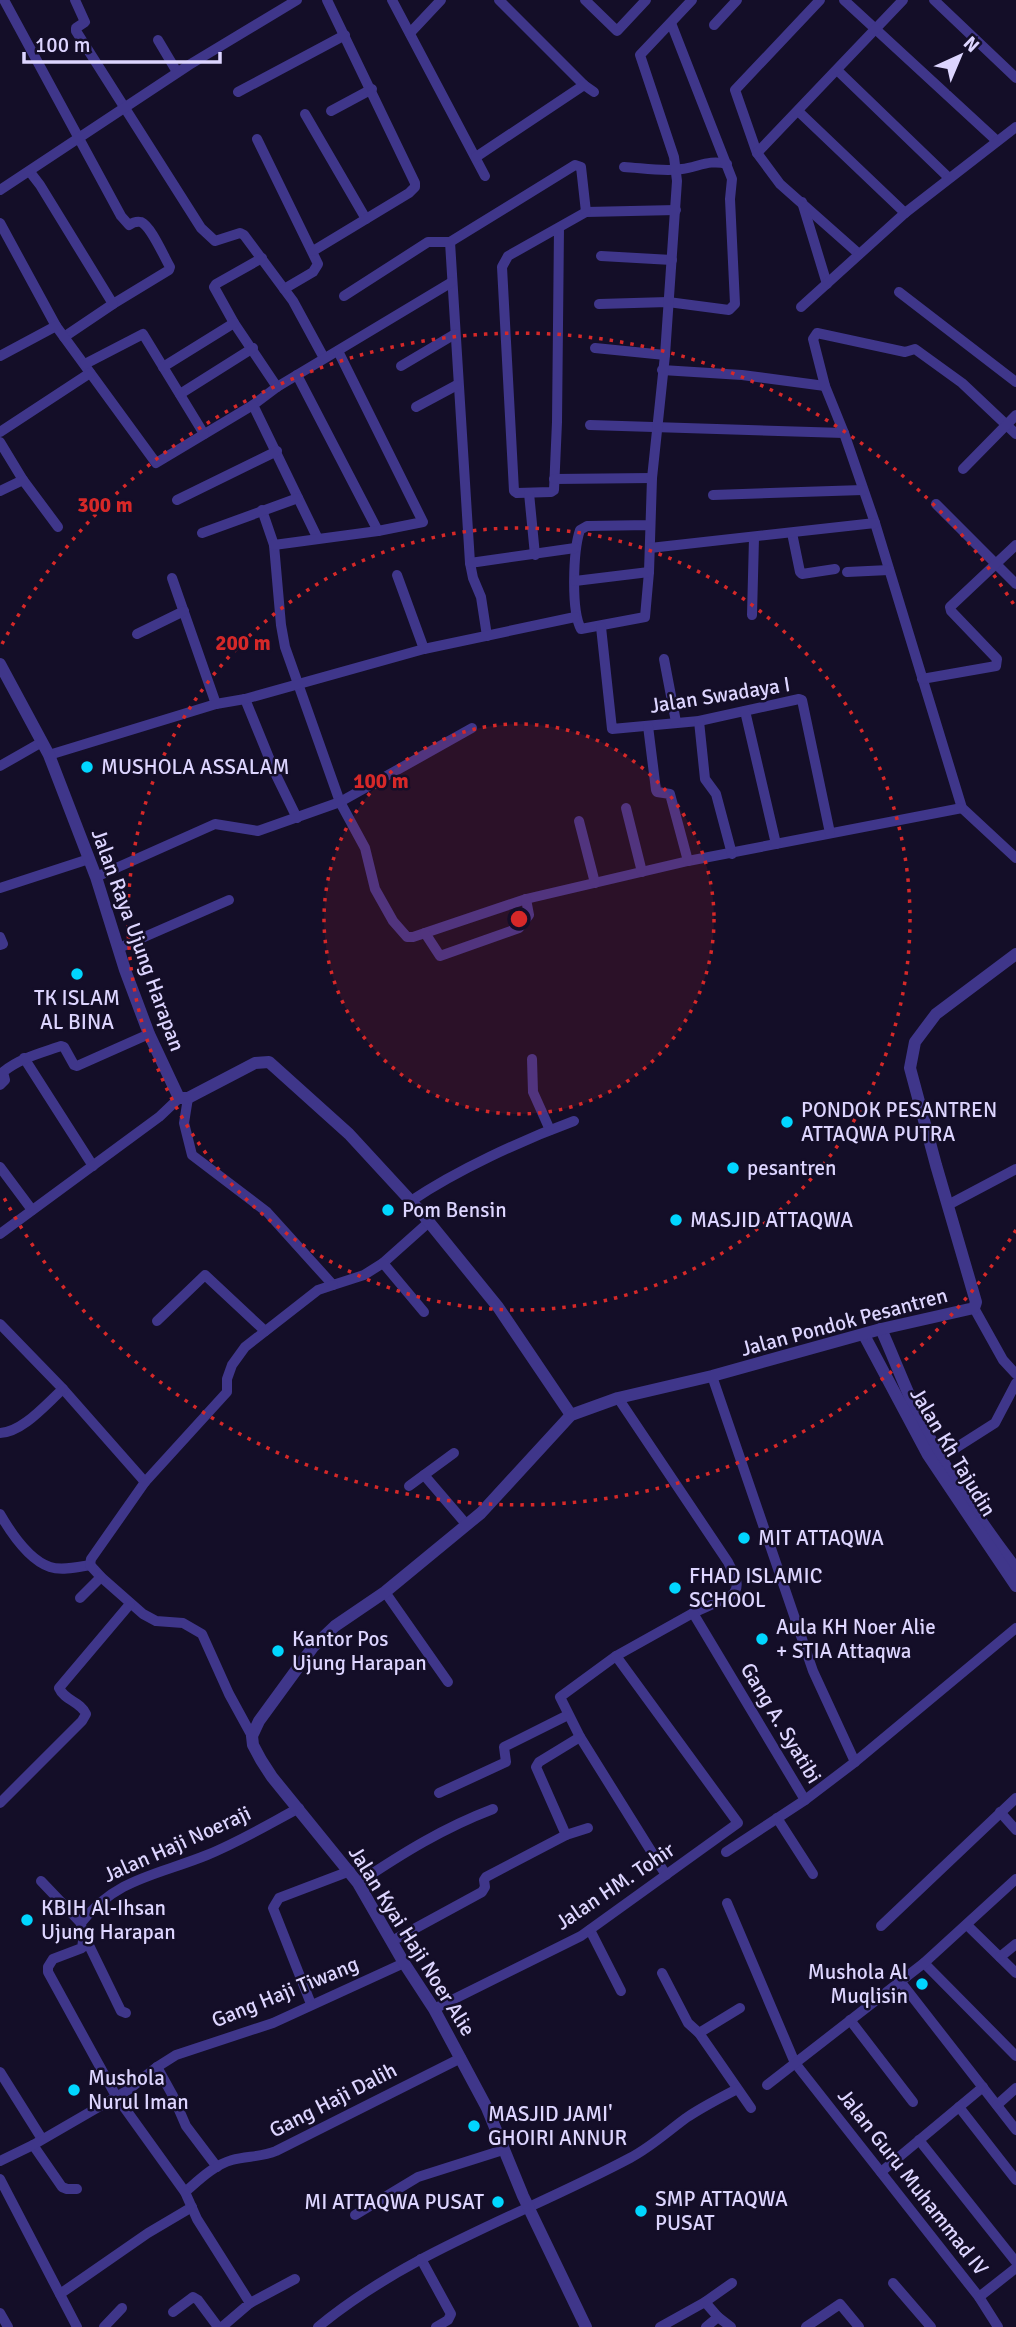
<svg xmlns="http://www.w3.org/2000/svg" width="1016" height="2327" font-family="Signika,sans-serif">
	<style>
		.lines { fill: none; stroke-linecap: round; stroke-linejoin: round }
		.minor { stroke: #3f368a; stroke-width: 10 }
		.tertiary { stroke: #3f368a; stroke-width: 12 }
		.ring { fill: none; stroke: #d62828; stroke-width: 3.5; stroke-dasharray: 3.5 7 }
		.poi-dot { fill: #01d6ff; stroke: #140e28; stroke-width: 2.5 }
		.labels { text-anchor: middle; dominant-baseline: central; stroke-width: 5; stroke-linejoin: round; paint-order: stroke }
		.street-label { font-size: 21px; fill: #ddd5ff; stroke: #140e28 }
		.poi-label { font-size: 21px; fill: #ddd5ff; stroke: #140e28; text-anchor: start }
		.centre { fill: #d62828; stroke: #140e28; stroke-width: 3.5 }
		.ring-label { font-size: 21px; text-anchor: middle; font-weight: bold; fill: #d62828; stroke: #140e28; stroke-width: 5; stroke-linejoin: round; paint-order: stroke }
	</style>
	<rect width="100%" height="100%" fill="#140e28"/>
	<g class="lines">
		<!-- minor -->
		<g class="minor">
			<path d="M4 0 121 216 129 225C132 223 137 221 141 222 151 226 164 257 170 267L169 270 113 304 64 337"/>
			<polyline points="75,0 85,22 76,28 76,31 201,228 215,241 240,233 244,235 293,301 324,358"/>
			<polyline points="392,0 485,176"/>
			<polyline points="499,0 584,85 594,92"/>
			<polyline points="585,0 617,31 646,0"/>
			<polyline points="820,0 735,90 757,153 780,184 859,254"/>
			<polyline points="844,0 997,141"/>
			<polyline points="934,0 1016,78"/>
			<polyline points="714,25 737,0"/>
			<polyline points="410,33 441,0"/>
			<polyline points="158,40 177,72"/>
			<polyline points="837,70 949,178"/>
			<polyline points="238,92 345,35"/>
			<polyline points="331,111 372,89"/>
			<polyline points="798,111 905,213"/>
			<polyline points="305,114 366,219"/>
			<polyline points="257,139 318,264 313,272 284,289"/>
			<polyline points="757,153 903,0"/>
			<polyline points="476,157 584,85"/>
			<path d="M624 167C642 168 664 172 682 169 698 167 710 159 727 164"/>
			<polyline points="30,172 40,185 113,304"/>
			<polyline points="0,190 189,65 297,0"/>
			<polyline points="802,202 827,284"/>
			<polyline points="0,223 56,326"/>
			<polyline points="559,228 557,422 554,490 551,492 517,493 514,491 502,267 508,256 586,212 676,210"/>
			<polyline points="450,242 470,563 473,578 481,597 487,636"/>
			<polyline points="313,251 409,193 415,187 415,183 327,0"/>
			<polyline points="601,256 672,260"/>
			<polyline points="262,258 216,284 214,287 234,323 277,387"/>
			<polyline points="899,292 1016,382"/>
			<polyline points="344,296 428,242 450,242 575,165 581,167 586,212"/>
			<polyline points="599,304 668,302 729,310 735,304 730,199 732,179 671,23"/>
			<polyline points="801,307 905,213 1016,127"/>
			<polyline points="595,348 665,355"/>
			<polyline points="0,356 56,326 156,463 253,405 277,387 452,282"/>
			<polyline points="85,364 143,334 204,434"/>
			<polyline points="401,366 455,334"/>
			<polyline points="163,367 234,323"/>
			<polyline points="662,370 742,375 825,386"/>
			<polyline points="297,375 378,531"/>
			<polyline points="180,394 253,348"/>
			<polyline points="253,405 317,537"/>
			<polyline points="416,407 457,385"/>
			<polyline points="590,425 844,433"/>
			<polyline points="0,432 90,373"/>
			<polyline points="1016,434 962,383 915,349 905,352 817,333 813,339 825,386 844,433 875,523 962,808 1016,858"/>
			<polyline points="0,442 23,480"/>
			<polyline points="963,469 1016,415"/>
			<polyline points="554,479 652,478"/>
			<polyline points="0,491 23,480 58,527"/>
			<polyline points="529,493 535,555"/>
			<polyline points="713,495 863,490"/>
			<polyline points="177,500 277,451"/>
			<polyline points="936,504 1016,584"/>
			<polyline points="262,510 274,545 281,625 285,647 340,802 365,848 375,889 393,921 407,937 413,937 526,899 688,861 962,808"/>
			<path d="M650 525 587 526 580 530C573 551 571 611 581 629L645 617 649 572 652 478 665 355 677 181 674 157 640 55 692 0"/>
			<polyline points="202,533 298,498"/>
			<polyline points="792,533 800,572 802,574 835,569"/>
			<polyline points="274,545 378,531 423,522 338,351"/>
			<polyline points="650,548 875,523"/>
			<polyline points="470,563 575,548"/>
			<polyline points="847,572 889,570"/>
			<polyline points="397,575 424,649"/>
			<polyline points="172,578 216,704"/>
			<polyline points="575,581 649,572"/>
			<polyline points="752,615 754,538"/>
			<polyline points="601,627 612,729 699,721 799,699 802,700 830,833"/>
			<polyline points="137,634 184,611"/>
			<polyline points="664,659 676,722"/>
			<polyline points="922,679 996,666 997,659 951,611 950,607 1016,545"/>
			<polyline points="245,699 276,775 297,818"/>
			<polyline points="745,711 776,844"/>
			<polyline points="699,721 705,779 716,794 732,854"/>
			<polyline points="648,726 656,790 657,792 670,794 688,861"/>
			<polyline points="49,755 216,704 245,699 424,649 575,617"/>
			<polyline points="0,766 42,742"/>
			<polyline points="626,808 642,872"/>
			<polyline points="579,821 595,883"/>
			<polyline points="96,877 215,824 258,831 340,802 472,728"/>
			<polyline points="0,888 89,859"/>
			<polyline points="425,933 440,956 519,928 529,915 526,899"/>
			<polyline points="0,937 3,944 0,945"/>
			<polyline points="119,948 229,900"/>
			<polyline points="24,1058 93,1166"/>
			<polyline points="532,1059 533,1092 550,1130"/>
			<path d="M0 1085 5 1080 3 1072C20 1058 41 1053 61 1046L64 1047 74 1065 77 1066 149 1034"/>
			<polyline points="188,1098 184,1123 192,1155 267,1212 333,1285 364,1275 383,1263 429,1222"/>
			<polyline points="0,1167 32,1210"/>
			<path d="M411 1201C457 1170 522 1140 574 1121"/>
			<polyline points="948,1205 1016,1169"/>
			<polyline points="0,1234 159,1117 179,1098"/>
			<polyline points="383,1263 424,1312"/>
			<polyline points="974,1308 1003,1360 1016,1374"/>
			<polyline points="157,1321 205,1275 265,1331"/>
			<polyline points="0,1324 63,1389 145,1482"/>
			<polyline points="712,1376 813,1671 855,1762"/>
			<path d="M618 1398 728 1562C733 1573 743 1586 731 1596L693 1613 616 1656 560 1697 580 1737 666 1875"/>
			<path d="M0 1433C23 1432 46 1404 63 1389"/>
			<polyline points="940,1458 995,1423 1016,1383"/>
			<polyline points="424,1475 466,1524"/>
			<polyline points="409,1486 454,1453"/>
			<path d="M0 1514C11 1533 29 1560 50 1567 62 1571 78 1567 90 1565"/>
			<polyline points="90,1565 91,1559 145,1482 227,1392 227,1379 232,1365 245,1347 318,1290 333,1285"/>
			<polyline points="90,1565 101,1577 143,1614 156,1621 183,1623 202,1634 229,1694 252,1736"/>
			<polyline points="385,1592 448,1682"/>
			<polyline points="80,1598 101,1577"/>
			<polyline points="693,1613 805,1800"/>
			<polyline points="439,1793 506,1762 504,1747 568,1715"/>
			<path d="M0 1803 82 1721 86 1714C81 1702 64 1700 59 1688L130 1604"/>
			<polyline points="1000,1812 1016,1830"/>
			<polyline points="777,1818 813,1874"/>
			<polyline points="566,1835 588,1828"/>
			<polyline points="726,1852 805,1800 855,1762 1016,1628"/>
			<polyline points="41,1881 81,1923"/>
			<path d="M358 1883C403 1853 443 1828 493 1809"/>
			<polyline points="727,1903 795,2063 979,2297 998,2327"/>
			<polyline points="967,1925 1016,1973"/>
			<polyline points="881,1926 1016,1798"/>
			<polyline points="590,1930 621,1991"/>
			<polyline points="83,1933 121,2011 126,2013"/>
			<polyline points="392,1941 482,1892 485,1887 484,1880 486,1877 566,1835 536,1767 539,1762 580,1737"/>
			<polyline points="1000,1957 1016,1944"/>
			<polyline points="924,1963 1016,2056"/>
			<polyline points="662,1973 688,2023 699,2033 751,2108"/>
			<polyline points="900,1981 1016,2130"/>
			<polyline points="311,2004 273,1908 279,1898 350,1871"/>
			<polyline points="434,2009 581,1936 738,1823 616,1656"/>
			<polyline points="850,2020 913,2102"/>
			<polyline points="699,2033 740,2008"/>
			<polyline points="157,2067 173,2096 186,2126 217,2167"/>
			<polyline points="0,2072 42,2139"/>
			<polyline points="767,2085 924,1963 1016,1879"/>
			<polyline points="997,2105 1016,2088"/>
			<polyline points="959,2107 1016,2180"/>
			<polyline points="919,2140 1016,2262"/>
			<polyline points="33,2145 62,2187 67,2189 77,2189"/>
			<polyline points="0,2161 33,2145 128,2090 157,2067 176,2055 273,2023 404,1963"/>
			<polyline points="881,2172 983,2087"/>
			<polyline points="0,2179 77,2327"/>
			<path d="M185 2192C199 2180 214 2165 232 2160 247 2156 262 2157 276 2151L461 2058"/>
			<polyline points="355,2215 418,2177 503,2150"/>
			<polyline points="421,2259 451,2314 448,2320 436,2327"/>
			<polyline points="893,2283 931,2327"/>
			<polyline points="60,2294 148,2233 192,2207"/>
			<polyline points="979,2297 1016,2268"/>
			<polyline points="705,2302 732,2283"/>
			<polyline points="250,2303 295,2279"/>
			<polyline points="173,2312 193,2297 198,2300 218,2327"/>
			<polyline points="0,2313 8,2327"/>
			<polyline points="104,2327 122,2308"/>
			<path d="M222 2327 250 2303 197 2219 185 2192 116 2096 48 1972V1967L53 1959 82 1948 83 1941 81 1923C116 1878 158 1875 207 1855 239 1842 269 1824 299 1808"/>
			<path d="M318 2327C410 2251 525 2214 630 2158 651 2147 667 2132 686 2118 702 2107 720 2098 737 2089"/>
			<polyline points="660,2327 705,2302 718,2317"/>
			<polyline points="706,2327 718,2317 731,2327"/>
			<polyline points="806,2327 840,2304 859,2327"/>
		</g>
		<!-- tertiary -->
		<g class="tertiary">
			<polyline points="0,664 49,755 96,877 125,970 149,1034 179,1098 188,1098 255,1063 269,1062 349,1134 420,1211 498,1307 571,1415"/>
			<path d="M881 1329C895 1360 907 1393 922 1423 948 1475 981 1523 1016 1569"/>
			<polyline points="864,1335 928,1455 1016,1586"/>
			<polyline points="586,2327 523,2196 487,2108 434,2009 404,1963 358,1883 272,1777 261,1760 253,1745 252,1736 259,1721 313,1647 335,1626 385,1592 481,1513 571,1415 618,1398 712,1376 881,1329 974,1308 976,1302 936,1165 910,1068 915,1042 936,1014 1016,954"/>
		</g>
	</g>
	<!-- distance rings -->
	<circle cx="519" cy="919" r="195" fill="#d62828" fill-opacity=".12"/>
	<g class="ring">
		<circle cx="519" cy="919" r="195"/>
		<circle cx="519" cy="919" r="391"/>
		<path d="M1016 1230A586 586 0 0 1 2 1194M2 644A586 586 0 0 1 1016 608"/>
	</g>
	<!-- markers -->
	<g class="poi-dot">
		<circle cx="87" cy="767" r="7"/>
		<circle cx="77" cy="974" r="7"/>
		<circle cx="787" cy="1122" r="7"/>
		<circle cx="733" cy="1168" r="7"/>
		<circle cx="388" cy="1210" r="7"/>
		<circle cx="676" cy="1220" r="7"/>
		<circle cx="744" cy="1538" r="7"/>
		<circle cx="675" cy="1588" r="7"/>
		<circle cx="762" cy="1639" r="7"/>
		<circle cx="278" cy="1651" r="7"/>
		<circle cx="27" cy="1920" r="7"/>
		<circle cx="922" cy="1984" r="7"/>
		<circle cx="74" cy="2090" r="7"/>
		<circle cx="474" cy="2126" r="7"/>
		<circle cx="498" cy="2202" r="7"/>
		<circle cx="641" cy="2211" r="7"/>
	</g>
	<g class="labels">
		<!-- street labels -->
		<g class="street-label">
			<text transform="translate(720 695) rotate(-9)">Jalan Swadaya I</text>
			<text transform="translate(138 940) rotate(70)">Jalan Raya Ujung Harapan</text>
			<text transform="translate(844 1322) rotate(-15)">Jalan Pondok Pesantren</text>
			<text transform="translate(953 1452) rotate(59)">Jalan Kh Tajudin</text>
			<text transform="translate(781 1723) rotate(59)">Gang A. Syatibi</text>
			<text transform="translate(177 1844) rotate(-24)">Jalan Haji Noeraji</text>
			<text transform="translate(615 1886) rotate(-34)">Jalan HM. Tohir</text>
			<text transform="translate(412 1941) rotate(58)">Jalan Kyai Haji Noer Alie</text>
			<text transform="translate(285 1992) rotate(-22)">Gang Haji Tiwang</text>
			<text transform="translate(333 2100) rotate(-27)">Gang Haji Dalih</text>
			<text transform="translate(913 2182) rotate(52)">Jalan Guru Muhammad IV</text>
		</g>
		<!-- poi labels -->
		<g class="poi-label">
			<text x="101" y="767">MUSHOLA ASSALAM</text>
			<text x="77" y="998" text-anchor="middle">TK ISLAM<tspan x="77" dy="24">AL BINA</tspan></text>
			<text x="801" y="1110">PONDOK PESANTREN<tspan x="801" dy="24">ATTAQWA PUTRA</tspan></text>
			<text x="747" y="1168">pesantren</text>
			<text x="402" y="1210">Pom Bensin</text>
			<text x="690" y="1220">MASJID ATTAQWA</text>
			<text x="758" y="1538">MIT ATTAQWA</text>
			<text x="689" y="1576">FHAD ISLAMIC<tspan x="689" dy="24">SCHOOL</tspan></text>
			<text x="776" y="1627">Aula KH Noer Alie<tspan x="776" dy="24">+ STIA Attaqwa</tspan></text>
			<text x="292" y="1639">Kantor Pos<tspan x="292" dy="24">Ujung Harapan</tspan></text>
			<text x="41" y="1908">KBIH Al-Ihsan<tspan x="41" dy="24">Ujung Harapan</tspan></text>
			<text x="908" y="1972" text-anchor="end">Mushola Al<tspan x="908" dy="24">Muqlisin</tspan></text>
			<text x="88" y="2078">Mushola<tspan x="88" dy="24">Nurul Iman</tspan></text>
			<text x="488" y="2114">MASJID JAMI'<tspan x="488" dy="24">GHOIRI ANNUR</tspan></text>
			<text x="655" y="2199">SMP ATTAQWA<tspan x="655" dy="24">PUSAT</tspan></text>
			<text x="484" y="2202" text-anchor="end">MI ATTAQWA PUSAT</text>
		</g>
	</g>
	<circle cx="519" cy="919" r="10" class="centre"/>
	<g class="ring-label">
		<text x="105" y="512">300 m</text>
		<text x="243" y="650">200 m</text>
		<text x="381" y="788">100 m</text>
	</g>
	<!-- north arrow -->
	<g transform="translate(960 56) rotate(44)" stroke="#140e28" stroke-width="5" paint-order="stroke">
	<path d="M0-5L12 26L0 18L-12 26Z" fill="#ddd5ff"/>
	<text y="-10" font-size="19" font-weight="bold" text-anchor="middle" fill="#ddd5ff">N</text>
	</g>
	<!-- scale -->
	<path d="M24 52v10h196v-10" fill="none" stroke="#ddd5ff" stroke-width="3.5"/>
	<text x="35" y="52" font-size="21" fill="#ddd5ff" stroke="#140e28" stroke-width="5" paint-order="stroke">100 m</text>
</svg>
